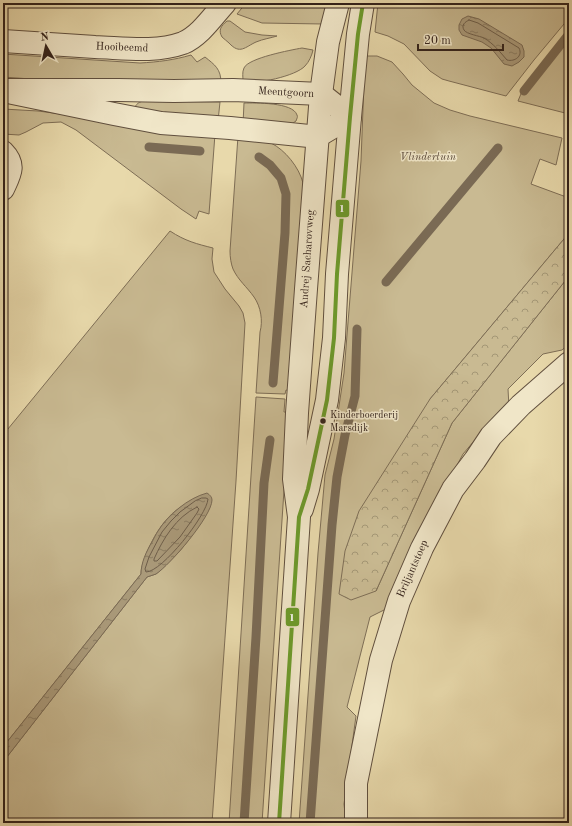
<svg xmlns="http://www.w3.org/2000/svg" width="572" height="826" font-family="'Old Standard TT',serif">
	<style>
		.green { fill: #c9ba92; stroke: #7e6e56 }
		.forest { fill: url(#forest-crowns); stroke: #7e6e56 }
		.water { fill: url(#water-ripples); stroke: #7a6a54 }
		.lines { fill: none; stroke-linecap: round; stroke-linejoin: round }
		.shore { stroke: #6e5e4a; stroke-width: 1 }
		.stream { stroke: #7a6a54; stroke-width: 9 }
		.minor-casing { stroke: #604f3e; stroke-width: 24 }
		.tertiary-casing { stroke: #604f3e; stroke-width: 24 }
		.minor { stroke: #f0e6c8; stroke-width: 22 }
		.tertiary { stroke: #f0e6c8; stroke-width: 22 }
		.bus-1-casing { stroke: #f0e6c8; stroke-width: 7 }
		.bus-1 { stroke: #6c9b2a; stroke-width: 4 }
		.bus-dot { fill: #32211a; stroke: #f0e6c8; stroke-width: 1.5 }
		.labels { text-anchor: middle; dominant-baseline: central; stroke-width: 3; stroke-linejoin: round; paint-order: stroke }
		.bus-label { font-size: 10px; fill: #32211a; stroke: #f0e6c8; text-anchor: start }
		.street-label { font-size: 11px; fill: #32211a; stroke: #f0e6c8 }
		.park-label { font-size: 11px; font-style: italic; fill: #584738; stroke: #f0e6c8 }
		.line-badge { stroke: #f0e6c8; stroke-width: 1.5 }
		.badge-label { font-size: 11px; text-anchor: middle; font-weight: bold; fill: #fff }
	</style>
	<defs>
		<pattern id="forest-crowns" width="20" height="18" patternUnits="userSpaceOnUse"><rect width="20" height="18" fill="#c9ba92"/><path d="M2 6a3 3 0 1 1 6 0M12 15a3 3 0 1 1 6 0" fill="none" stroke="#a49776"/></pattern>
		<pattern id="water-ripples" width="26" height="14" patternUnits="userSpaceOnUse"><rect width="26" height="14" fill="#aa9a7a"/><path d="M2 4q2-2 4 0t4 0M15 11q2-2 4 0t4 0" fill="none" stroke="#8b7d63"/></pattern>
	</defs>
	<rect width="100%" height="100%" fill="#e8d9ab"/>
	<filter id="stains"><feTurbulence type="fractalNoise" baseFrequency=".005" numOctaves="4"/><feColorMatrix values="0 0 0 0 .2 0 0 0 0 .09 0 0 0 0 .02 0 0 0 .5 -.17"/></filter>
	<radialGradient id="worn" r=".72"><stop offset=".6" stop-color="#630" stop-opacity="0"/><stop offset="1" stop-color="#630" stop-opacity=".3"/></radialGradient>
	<!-- green -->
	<g class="green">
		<polygon points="246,3 328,3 323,24 262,23 237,14"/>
		<polygon points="378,3 569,3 569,18 534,60 506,96 449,81 442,79 430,71 404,44 388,36 375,32"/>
		<path d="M227 21H230L245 32 262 35 277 36C271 38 263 39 256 42 245 47 240 55 229 43 227 41 224 39 222 37 218 30 221 26 227 21Z"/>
		<polygon points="569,31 569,114 518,101 523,89"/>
		<path d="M302 48 313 50C312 55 309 62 305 66 296 76 256 85 243 81 243 77 242 72 244 68 248 58 291 50 302 48Z"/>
		<path d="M3 54 140 63C158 62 174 60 191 55L197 62 205 57C215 65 221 69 221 83L116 85 3 77Z"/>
		<polygon points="365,56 377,56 392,62 403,74 412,85 434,103 450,110 470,116 562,138 556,165 540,159 531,184 569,198 569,233 430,399 376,591 452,423 569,276 569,344 562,350 543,354 508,389 509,407 480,434 463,454 436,504 386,609 370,617 347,707 356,716 344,804 346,823 299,823 318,553 325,475 334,439 344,373 347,335 361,161"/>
		<path d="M143 101 220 102 218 121 159 117 135 107C137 103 140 102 143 101Z"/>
		<path d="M244 103C255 103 293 102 297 115 298 117 297 118 296 121L290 125 243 124Z"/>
		<polygon points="3,109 38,111 215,134 209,214 199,211 196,219 181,209 76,130 61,122 43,123 26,132 19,135 3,134"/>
		<path d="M238 136C246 137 263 139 271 143 285 150 299 167 303 183 304 189 305 195 306 201L291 391 286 390 285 394 256 393 260 332C263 321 261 307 254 297 247 287 238 280 233 269 231 264 230 257 230 251Z"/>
		<path d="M170 231C185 241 197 244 213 248L212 259 214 272 225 289 239 306 243 313 245 323 236 481 212 823H3V762L147 577 156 574 162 569 179 552 187 542 201 523 210 507 186 504C179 508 173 512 168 518 157 529 141 559 141 574L3 747V435Z"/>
		<polygon points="256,397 285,399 284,412 290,412 285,475 262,823 229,823"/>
	</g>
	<!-- forest -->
	<polygon class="forest" points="569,233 569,276 452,423 376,591 351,600 339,594 345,551 359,511 430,399"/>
	<!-- water -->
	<g class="water">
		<polygon points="468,16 479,19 522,45 524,51 524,57 519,62 512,66 504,64 491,48 482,42 462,35 459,30 459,25 462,19"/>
		<path d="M207 493C210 495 212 497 212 500 212 516 170 565 156 574 153 575 150 576 147 577L3 762V747L141 574C141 563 146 552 152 542 154 538 156 534 158 531 168 515 188 498 207 493Z"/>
	</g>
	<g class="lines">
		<!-- shore -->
		<g class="shore">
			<path d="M469 20 478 23 519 48C523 56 515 62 507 60 500 52 494 44 484 38 480 36 466 34 464 30 461 25 465 22 469 20Z"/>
			<path d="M202 498H206L208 499C207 515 162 572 146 572L145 569 149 557 162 532 171 521 180 512 195 501Z"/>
			<path d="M197 507 199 509 197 513 180 537 157 561H154V559C163 539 176 517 197 507Z"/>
		</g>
		<!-- stream -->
		<g class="stream">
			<polyline points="524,91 569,34"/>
			<polyline points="149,147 200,151"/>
			<polyline points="259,157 270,165 281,178 286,194 285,233 273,383"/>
			<polyline points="386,282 498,148"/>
			<polyline points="244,823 256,637 264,483 270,440"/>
			<polyline points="310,823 332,525 337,477 345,435 355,396 357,329"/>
		</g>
		<defs>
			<g id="minor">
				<path d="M3 41C34 43 64 45 95 47 124 48 155 53 183 43 200 36 213 16 225 3"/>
				<path d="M3 152C16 165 10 174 3 189"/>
				<polyline points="356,823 356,783 381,660 399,601 422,548 453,489 475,460 491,436 521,405 569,363"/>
			</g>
			<g id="tertiary">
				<polyline points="3,90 118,90 174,91 233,90 321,94 350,117 318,136 309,136 230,128 161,123 114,114 3,91"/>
				<polyline points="302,509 308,489 327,400 334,338 337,274 350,117 358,34 363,3"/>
				<polyline points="279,823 299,517 294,479 297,413 306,289 321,94 328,42 338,3"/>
			</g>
		</defs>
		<!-- minor casing -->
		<use href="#minor" class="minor-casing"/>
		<!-- tertiary casing -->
		<use href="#tertiary" class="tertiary-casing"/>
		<!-- minor -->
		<use href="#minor" class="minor"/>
		<!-- tertiary -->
		<use href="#tertiary" class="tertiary"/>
		<defs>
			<polyline id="bus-1" points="279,823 299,517 308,489 327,400 334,338 337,274 350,117 358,34 363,3"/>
		</defs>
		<!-- bus-1 casing -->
		<use href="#bus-1" class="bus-1-casing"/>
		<!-- bus-1 -->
		<use href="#bus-1" class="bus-1"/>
	</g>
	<!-- markers -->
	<circle class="bus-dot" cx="323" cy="421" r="3.5"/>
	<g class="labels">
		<!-- bus labels -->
		<g class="bus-label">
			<text x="330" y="415">Kinderboerderij<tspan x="330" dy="13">Marsdijk</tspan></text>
		</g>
		<!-- street labels -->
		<g class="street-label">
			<text transform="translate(122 48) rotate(2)">Hooibeemd</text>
			<text transform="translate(286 93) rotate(3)">Meentgoorn</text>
			<text transform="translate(308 259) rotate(-86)">Andrej Sacharovweg</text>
			<text transform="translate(413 569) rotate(-66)">Briljantstoep</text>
		</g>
		<!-- park labels -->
		<g class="park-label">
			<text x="428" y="157">Vlindertuin</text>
		</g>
	</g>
	<g class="line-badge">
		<rect x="335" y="199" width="15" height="19" rx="4" fill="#6c9b2a"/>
		<rect x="285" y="607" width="15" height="20" rx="4" fill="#6c9b2a"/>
	</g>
	<g class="badge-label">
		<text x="342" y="212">1</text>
		<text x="292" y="621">1</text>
	</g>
	<!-- margin -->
	<rect width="572" height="826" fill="none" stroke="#e8d9ab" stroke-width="16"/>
	<rect x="4" y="4" width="564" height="818" fill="none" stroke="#32211a" stroke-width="2"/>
	<rect x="8" y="8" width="556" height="810" fill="none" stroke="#32211a"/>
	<!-- north arrow -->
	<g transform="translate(46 46) rotate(351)" stroke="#f0e6c8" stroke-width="3" paint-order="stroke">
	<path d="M0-3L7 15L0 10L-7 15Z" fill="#32211a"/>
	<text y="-6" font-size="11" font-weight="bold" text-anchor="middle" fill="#32211a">N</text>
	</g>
	<!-- scale -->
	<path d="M418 44v6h85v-6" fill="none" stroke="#32211a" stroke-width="2"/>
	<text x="424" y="44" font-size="12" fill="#32211a" stroke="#f0e6c8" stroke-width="3" paint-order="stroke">20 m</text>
	<rect width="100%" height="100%" filter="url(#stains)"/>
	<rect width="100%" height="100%" fill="url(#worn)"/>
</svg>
